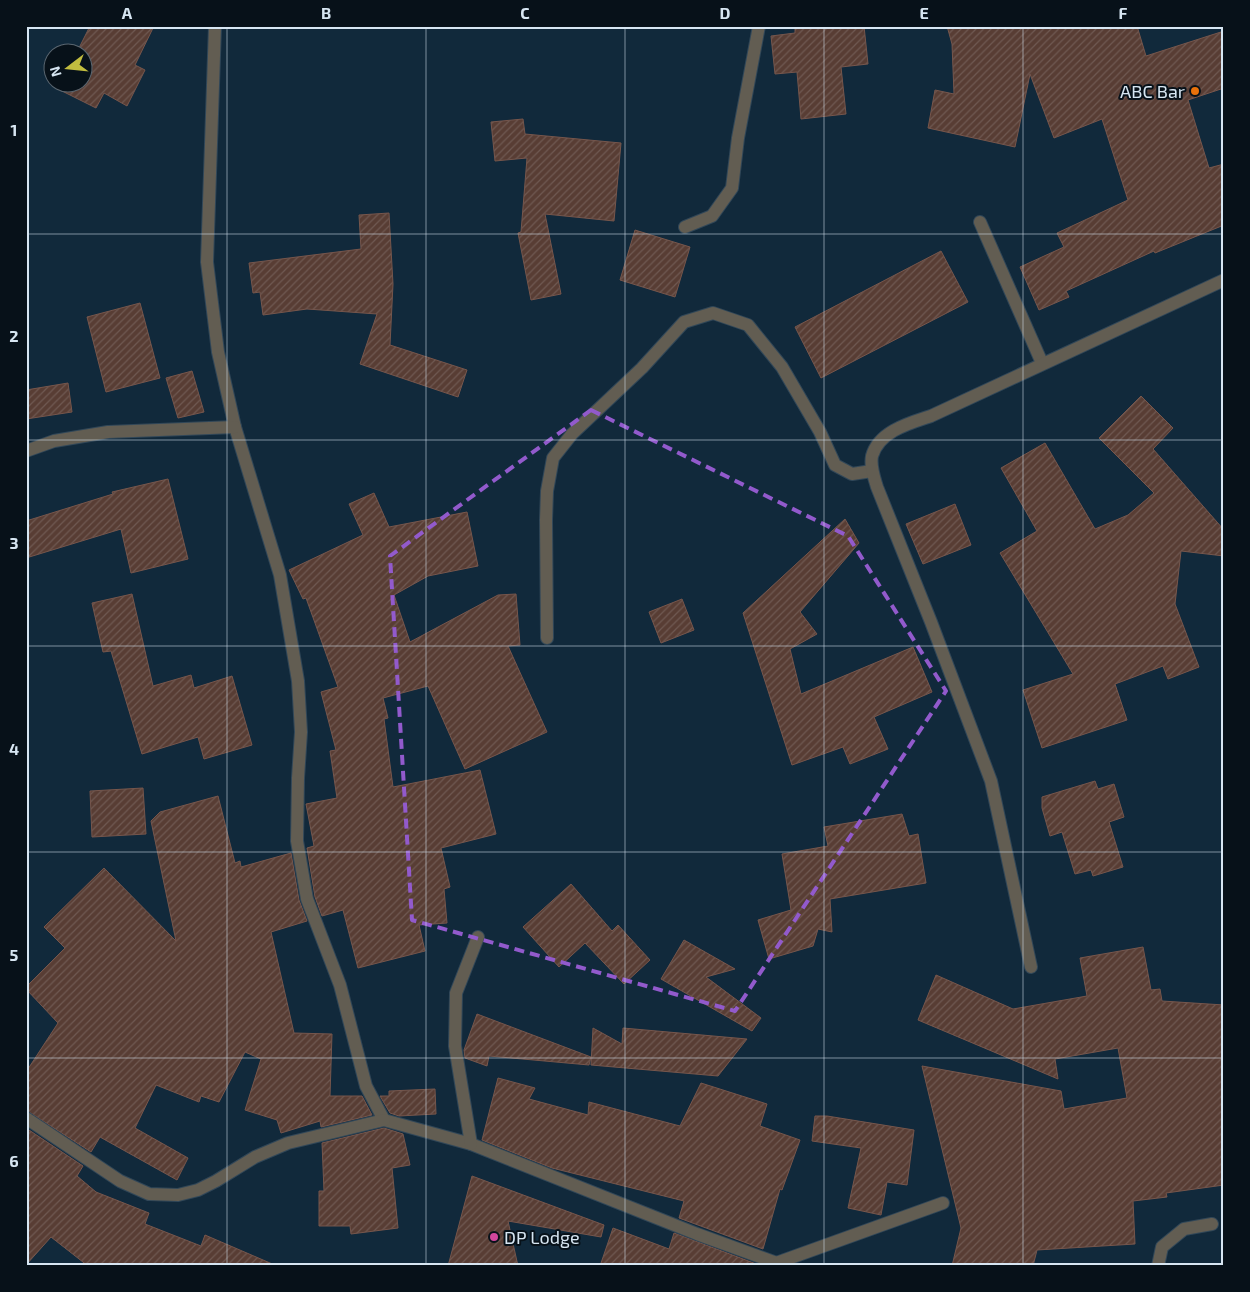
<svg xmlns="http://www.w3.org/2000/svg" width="1250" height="1292" font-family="'Exo 2',sans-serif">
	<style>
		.building { fill: url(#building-hatch); stroke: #76564c }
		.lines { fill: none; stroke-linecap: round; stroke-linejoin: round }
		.minor-casing { stroke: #314758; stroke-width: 14 }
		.minor { stroke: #625d52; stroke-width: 12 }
		.marked { fill: none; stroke: #925acc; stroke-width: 4; stroke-dasharray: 10 6; stroke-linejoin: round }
		.grid { fill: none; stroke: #d7e6f2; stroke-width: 1; stroke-opacity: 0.55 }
		.food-dot { fill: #e8710a; stroke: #071119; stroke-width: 2 }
		.hotel-dot { fill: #d1479c; stroke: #071119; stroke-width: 2 }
		.labels { text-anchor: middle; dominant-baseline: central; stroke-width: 4; stroke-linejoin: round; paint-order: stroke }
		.poi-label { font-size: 18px; fill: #d7e6f2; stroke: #071119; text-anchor: end }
		.neatline { fill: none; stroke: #d7e6f2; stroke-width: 2 }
		.grid-label { font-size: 16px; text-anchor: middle; font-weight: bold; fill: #d7e6f2 }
	</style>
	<defs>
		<pattern id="building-hatch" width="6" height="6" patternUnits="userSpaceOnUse" patternTransform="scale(1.25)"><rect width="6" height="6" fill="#583d34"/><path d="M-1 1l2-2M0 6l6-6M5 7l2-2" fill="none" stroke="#6f5952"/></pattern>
	</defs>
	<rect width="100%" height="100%" fill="#11293b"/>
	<!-- building -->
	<g class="building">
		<polygon points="90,26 154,26 135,65 145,70 127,106 104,93 96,108 58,89 62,82 82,82 82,52 77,52"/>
		<polygon points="795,26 864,26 868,64 841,67 846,114 801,119 797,72 775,74 771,36 795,33"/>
		<polygon points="947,26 1137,26 1146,56 1224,31 1224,88 1188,100 1209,168 1224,164 1224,225 1155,253 1154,251 1066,291 1069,297 1039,310 1020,267 1064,247 1057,233 1128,200 1102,119 1054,138 1030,74 1015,147 928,128 935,90 954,94 952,44"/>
		<polygon points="523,119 525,134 621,143 614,221 545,214 561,294 531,300 518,233 521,232 527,158 495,161 491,122"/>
		<polygon points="389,213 393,284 390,345 467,370 458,397 360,364 377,314 307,309 263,315 260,292 253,293 249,263 361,249 359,215"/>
		<polygon points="635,230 690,247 675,297 620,280"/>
		<polygon points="941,251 968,302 821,378 795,327"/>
		<polygon points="140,303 160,378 106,392 87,317"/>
		<polygon points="192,371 204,412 178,418 166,378"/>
		<polygon points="68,383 72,412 26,419 26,390"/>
		<polygon points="1141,396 1173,428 1153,449 1224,530 1224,556 1181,551 1175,604 1199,667 1168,679 1163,666 1115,684 1127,720 1042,748 1023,690 1073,674 1000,553 1037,531 1001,468 1045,443 1095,529 1128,515 1154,493 1099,438"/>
		<polygon points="168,479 188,559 131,573 121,529 26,558 26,521 113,494 112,492"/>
		<polygon points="374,493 389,527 467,512 478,566 428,576 394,595 410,642 498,595 516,594 520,645 508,646 547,732 465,769 428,686 383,698 388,718 384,719 393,787 480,770 496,834 441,848 450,887 444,889 447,923 419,925 425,951 358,968 343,910 322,916 315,897 307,848 314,846 306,804 337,798 330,751 336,750 321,692 338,687 306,598 303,599 289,570 363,535 349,504"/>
		<polygon points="955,504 971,545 923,564 906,524"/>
		<polygon points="845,519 859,543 800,612 817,634 790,649 801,694 913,647 932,692 874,717 888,749 850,764 843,747 792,765 743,613"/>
		<polygon points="132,594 153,686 191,675 194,688 232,676 252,745 204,759 198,737 142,754 111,651 103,652 92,603"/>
		<polygon points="682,599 694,630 661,643 649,612"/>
		<polygon points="1095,781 1098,789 1114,784 1124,817 1109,822 1123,867 1093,876 1091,870 1075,874 1062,832 1050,836 1042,808 1042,797"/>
		<polygon points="143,788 146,834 92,837 90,791"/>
		<polygon points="218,796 235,863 240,861 241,867 291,853 299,900 307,921 271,932 294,1033 332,1034 330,1096 362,1096 372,1115 321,1127 320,1121 281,1133 277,1120 245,1110 261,1059 245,1052 219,1102 201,1096 199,1102 156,1085 135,1128 188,1158 177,1180 100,1137 91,1152 26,1110 26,1072 58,1023 26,989 26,987 65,948 44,927 104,868 176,941 151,821 160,812"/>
		<polygon points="902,814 909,836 918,834 926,883 830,899 832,932 818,929 813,946 769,959 758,920 791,910 782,854 828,846 824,827"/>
		<polygon points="571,884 612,931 618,925 650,960 624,984 585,943 559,967 523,927"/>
		<polygon points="684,940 735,969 706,977 761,1018 752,1031 661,979"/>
		<polygon points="1143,947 1151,990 1160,989 1162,1001 1224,1005 1224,1185 1166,1193 1167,1197 1133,1201 1135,1244 1037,1250 1033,1266 952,1266 961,1228 922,1066 1061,1091 1064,1109 1127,1098 1118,1048 1055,1059 1058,1079 918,1020 936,975 1013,1009 1087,996 1080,958"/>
		<polygon points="477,1014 591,1057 589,1065 489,1056 487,1066 465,1058 464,1050"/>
		<polygon points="593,1028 622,1044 623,1028 747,1039 718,1076 591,1065"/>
		<polygon points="498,1078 535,1088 529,1099 588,1115 589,1102 680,1126 701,1083 767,1104 760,1126 800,1140 782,1190 780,1189 763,1249 679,1218 684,1201 552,1168 482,1140"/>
		<polygon points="435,1089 436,1114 399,1116 390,1113 380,1096 389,1096 389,1091"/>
		<polygon points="815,1116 827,1116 914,1130 907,1185 887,1182 881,1215 848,1208 861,1148 812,1141"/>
		<polygon points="26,1128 83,1166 77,1176 96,1192 149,1213 145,1224 201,1246 205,1235 277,1266 88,1266 51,1237 26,1265"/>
		<polygon points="384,1128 403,1134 410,1165 392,1168 398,1228 351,1234 350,1226 319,1226 319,1191 324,1191 322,1143"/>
		<polygon points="472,1176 604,1225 601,1237 508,1221 518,1266 448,1266"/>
		<polygon points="613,1228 669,1249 674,1233 759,1265 600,1266"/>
	</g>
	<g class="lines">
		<defs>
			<g id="minor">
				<polyline points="215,26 207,262 218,352 235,427 280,575 298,681 301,732 298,778 297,841 307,899 340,985 366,1086 384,1120 471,1144 697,1234 785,1266"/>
				<polyline points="980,222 1042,363"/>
				<polyline points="685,227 712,216 732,188 738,138 759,26"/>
				<polyline points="26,451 54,441 108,432 235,427"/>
				<polyline points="547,638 546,520 547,491 553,458 572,434 642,368 684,322 713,313 748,325 782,367 820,432 835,465 852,474 872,471"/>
				<path d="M1031 967 991 781 931 622 877 487C874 477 870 466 872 456 879 431 910 423 931 416L1224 280"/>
				<polyline points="26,1118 120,1181 149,1194 178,1195 198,1190 216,1181 255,1157 288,1143 384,1120"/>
				<polyline points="471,1144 455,1046 456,993 478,937"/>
				<polyline points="779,1262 943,1203"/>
				<polyline points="1158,1266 1162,1247 1184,1229 1212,1224"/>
			</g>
		</defs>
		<!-- minor casing -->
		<use href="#minor" class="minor-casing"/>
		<!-- minor -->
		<use href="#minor" class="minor"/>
	</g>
	<!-- marked area -->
	<path class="marked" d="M591 410 848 536 946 691 735 1011 412 920 390 556Z"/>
	<!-- grid -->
	<path class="grid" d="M227 26V1266M426 26V1266M625 26V1266M824 26V1266M1023 26V1266M26 234H1224M26 440H1224M26 646H1224M26 852H1224M26 1058H1224"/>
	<!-- markers -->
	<circle class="food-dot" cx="1195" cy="91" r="5"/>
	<circle class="hotel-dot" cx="494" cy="1237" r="5"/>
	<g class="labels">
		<!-- poi labels -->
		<g class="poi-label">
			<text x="1185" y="91">ABC Bar</text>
			<text x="504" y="1237" text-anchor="start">DP Lodge</text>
		</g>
	</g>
	<!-- border -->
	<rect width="1250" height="1292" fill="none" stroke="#071119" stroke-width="55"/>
	<!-- north arrow -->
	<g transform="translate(68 68) rotate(254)"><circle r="24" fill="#071119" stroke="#5a6670"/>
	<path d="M0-4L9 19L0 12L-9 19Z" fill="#c2bd3f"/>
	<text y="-8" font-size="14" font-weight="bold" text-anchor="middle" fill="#d7e6f2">N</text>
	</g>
	<rect x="28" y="28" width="1194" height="1236" class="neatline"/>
	<g class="grid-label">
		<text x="127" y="19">A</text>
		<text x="326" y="19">B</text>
		<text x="525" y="19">C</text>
		<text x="725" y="19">D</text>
		<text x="924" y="19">E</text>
		<text x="1123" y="19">F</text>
		<text x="14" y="136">1</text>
		<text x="14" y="342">2</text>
		<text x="14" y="549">3</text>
		<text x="14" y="755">4</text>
		<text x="14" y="961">5</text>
		<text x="14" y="1167">6</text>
	</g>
</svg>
